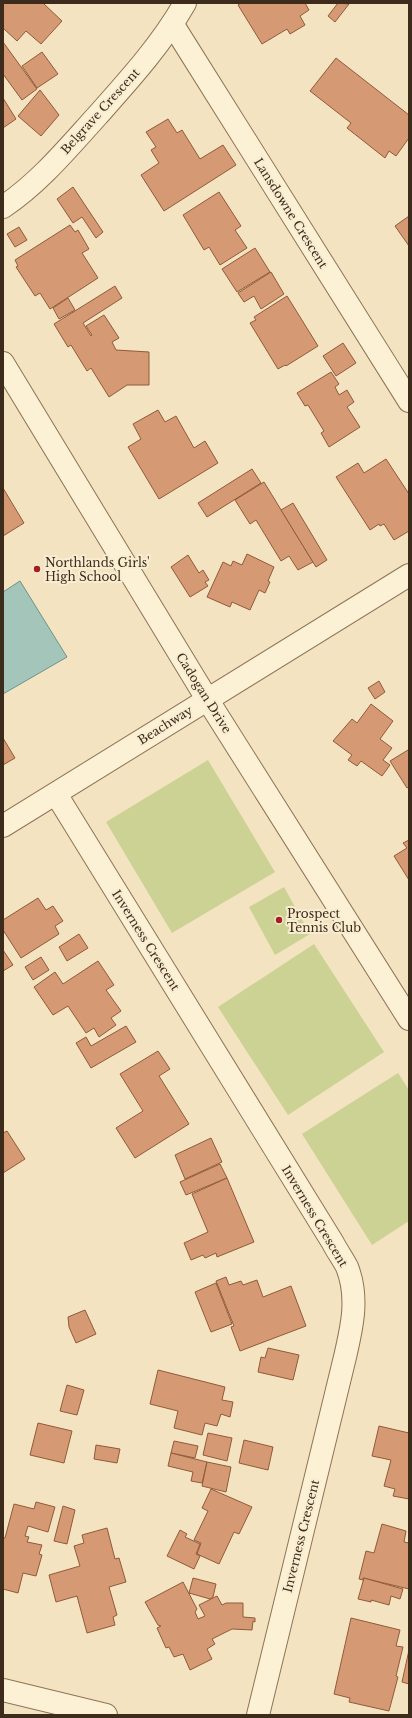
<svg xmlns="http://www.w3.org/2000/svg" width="412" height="1718" font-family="'Libre Baskerville',serif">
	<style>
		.green { fill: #ccd293 }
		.water { fill: #a4c5ba; stroke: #6a9489 }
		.building { fill: #d59a73; stroke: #915a39 }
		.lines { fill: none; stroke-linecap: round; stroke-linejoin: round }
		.minor-casing { stroke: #8f7356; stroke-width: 24 }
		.minor { stroke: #fcf0d5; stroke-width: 22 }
		.poi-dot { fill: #a41f23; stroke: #f9edd1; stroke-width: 1.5 }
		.labels { text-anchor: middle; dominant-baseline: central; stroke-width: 4; stroke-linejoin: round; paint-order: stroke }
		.street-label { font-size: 12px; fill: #3d2b1c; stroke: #f9edd1 }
		.poi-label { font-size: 12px; fill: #3d2b1c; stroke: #f9edd1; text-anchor: start }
	</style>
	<rect width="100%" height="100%" fill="#f3e3c1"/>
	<!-- green -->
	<g class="green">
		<polygon points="208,760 275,872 172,933 106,822"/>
		<polygon points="284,887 310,934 275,955 249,907"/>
		<polygon points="314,944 384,1052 288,1115 218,1007"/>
		<polygon points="398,1073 409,1090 409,1221 372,1245 302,1134"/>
	</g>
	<!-- water -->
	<polygon class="water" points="20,581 67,657 3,694 3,592"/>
	<!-- building -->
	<g class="building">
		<polygon points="3,3 45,3 44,4 62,21 41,44 26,31 17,41 3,28"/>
		<polygon points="241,3 305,3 309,10 300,16 305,25 290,34 287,29 262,44 238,5"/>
		<polygon points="338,3 349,4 335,22 328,16"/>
		<polygon points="3,42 37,89 22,100 3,74"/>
		<polygon points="42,52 58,74 37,88 22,66"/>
		<polygon points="336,58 409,115 409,138 396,156 389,151 385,158 347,128 351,123 310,91"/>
		<polygon points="40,90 59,115 41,136 18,116"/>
		<polygon points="3,98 16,119 3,128"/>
		<polygon points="168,119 177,133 182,130 200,159 223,145 236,165 164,211 141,175 159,163 151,150 156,147 146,132"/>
		<polygon points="73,187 103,232 96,238 82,217 73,223 57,199"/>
		<polygon points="219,192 241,226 235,230 247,248 220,265 209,247 204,250 183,215"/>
		<polygon points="409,216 409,246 395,226"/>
		<polygon points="70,225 75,232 78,230 89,249 82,253 98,278 50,309 40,293 35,296 16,267 18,266 15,260"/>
		<polygon points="19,227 27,240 15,247 7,234"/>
		<polygon points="255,248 270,272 237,292 222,269"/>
		<polygon points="271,272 284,294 261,309 254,296 244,302 238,293"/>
		<polygon points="115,286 122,298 83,323 91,336 92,335 86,326 104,315 119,338 112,342 116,350 149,352 149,385 127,385 109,397 91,368 87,371 71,345 68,347 54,324"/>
		<polygon points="287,296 318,346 286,366 285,365 278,369 250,323 256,320 254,317"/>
		<polygon points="68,298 75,310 59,319 53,308"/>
		<polygon points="343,343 356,363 336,376 323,356"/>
		<polygon points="331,372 339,384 335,387 339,395 347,390 354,402 347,407 360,427 329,447 321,433 324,431 308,405 305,406 297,393"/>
		<polygon points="158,410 165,422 176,416 194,448 205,441 218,463 159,499 128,447 141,439 133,424"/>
		<polygon points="386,459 409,494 409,531 394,540 384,524 380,526 379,524 370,530 336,477 358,463 364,473"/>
		<polygon points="252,469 261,483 207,517 198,503"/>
		<polygon points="264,482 313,562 298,570 289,556 281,561 256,520 250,524 235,500"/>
		<polygon points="3,488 24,523 3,536"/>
		<polygon points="293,503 327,560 316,567 281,510"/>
		<polygon points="247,554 274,567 268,581 270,582 265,593 259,590 250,610 232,602 230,607 207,597 223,562 231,566 233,561 242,565"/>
		<polygon points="188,555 199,573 203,570 209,580 205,582 208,586 190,597 171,567"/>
		<polygon points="379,681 385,692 375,699 368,688"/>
		<polygon points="371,704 393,721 380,739 392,748 383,760 390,765 382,776 361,761 357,766 348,760 352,755 333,741 352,719 357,723"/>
		<polygon points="3,738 15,758 3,765"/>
		<polygon points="408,750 409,752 409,787 407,788 390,761"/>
		<polygon points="409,840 409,880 394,856 407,848 403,843"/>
		<polygon points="38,898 46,910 53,906 63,921 55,926 59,934 21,958 3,930 3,920"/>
		<polygon points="79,934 88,948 67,961 59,947"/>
		<polygon points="3,950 13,965 3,971"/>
		<polygon points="41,957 49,970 33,980 25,967"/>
		<polygon points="98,961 114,985 106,990 121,1011 111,1018 116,1025 99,1037 94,1028 86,1033 68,1006 53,1015 34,987 55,972 63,984"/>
		<polygon points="126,1026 136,1042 91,1068 76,1043 86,1037 91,1046"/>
		<polygon points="158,1051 170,1069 159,1076 189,1124 135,1158 116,1128 143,1111 120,1074"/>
		<polygon points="7,1131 25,1159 3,1173 3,1133"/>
		<polygon points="211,1138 222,1162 185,1179 175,1155"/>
		<polygon points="220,1164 227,1178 186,1195 180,1182"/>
		<polygon points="227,1178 254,1242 217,1257 216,1253 205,1258 203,1255 191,1260 184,1243 208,1232 192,1194"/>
		<polygon points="226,1277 229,1285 241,1281 243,1285 257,1280 263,1297 291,1286 306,1326 240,1351 231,1327 234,1326 216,1281"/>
		<polygon points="216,1283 232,1324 211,1332 195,1292"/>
		<polygon points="85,1310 96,1334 76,1343 69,1327 68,1317"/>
		<polygon points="268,1348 299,1355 293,1380 258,1372 261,1357 265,1358"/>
		<polygon points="158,1370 225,1387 222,1400 233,1402 230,1417 221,1414 217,1426 205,1423 202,1435 174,1428 178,1411 150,1404"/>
		<polygon points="67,1385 84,1390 77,1415 60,1411"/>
		<polygon points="38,1423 72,1431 64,1463 30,1455"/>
		<polygon points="379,1426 409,1433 409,1499 393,1496 395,1489 384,1486 391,1460 372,1456"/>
		<polygon points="208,1433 232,1438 227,1461 203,1455"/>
		<polygon points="244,1440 273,1447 268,1470 239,1463"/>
		<polygon points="174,1441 198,1446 195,1458 171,1453"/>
		<polygon points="96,1445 120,1449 117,1463 94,1459"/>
		<polygon points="171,1453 207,1462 202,1483 191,1481 193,1472 168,1466"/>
		<polygon points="207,1462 231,1467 226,1492 202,1486"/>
		<polygon points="211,1489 252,1507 239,1534 234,1532 219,1564 197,1554 201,1543 194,1540 208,1511 202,1508"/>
		<polygon points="36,1502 55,1507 48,1532 28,1526 25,1536 29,1537 27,1542 42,1545 39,1554 42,1555 36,1576 23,1573 18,1593 3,1589 3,1538 5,1538 14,1504 34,1509"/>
		<polygon points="63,1506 75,1510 67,1544 54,1541"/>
		<polygon points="382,1524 406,1531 404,1542 409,1543 409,1589 363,1578 363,1580 359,1579 366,1551 374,1553"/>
		<polygon points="107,1528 115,1559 119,1558 126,1582 109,1587 117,1615 113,1617 115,1625 87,1633 77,1596 56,1602 49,1575 80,1566 74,1546 84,1543 82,1535"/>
		<polygon points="180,1530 187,1534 185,1537 200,1544 196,1554 200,1556 194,1569 167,1556"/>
		<polygon points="193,1578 216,1584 213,1597 210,1599 189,1593"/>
		<polygon points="364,1578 403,1589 400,1599 391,1596 389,1605 371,1600 371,1602 358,1599"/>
		<polygon points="183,1582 197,1609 195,1612 198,1619 205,1616 199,1605 217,1596 222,1605 226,1603 243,1603 243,1617 255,1618 255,1622 253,1621 252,1630 232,1629 212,1639 215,1644 207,1649 212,1659 190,1670 183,1654 174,1657 169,1647 166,1648 157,1628 161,1626 158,1625 145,1602"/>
		<polygon points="351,1618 400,1630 396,1646 403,1647 396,1676 398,1677 389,1711 349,1702 350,1698 334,1694"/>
		<polygon points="409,1650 409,1684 402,1682"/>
	</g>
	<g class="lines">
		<defs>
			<g id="minor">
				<polyline points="173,25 409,401"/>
				<path d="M3 207C39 183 68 148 97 116 129 80 161 45 185 3"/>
				<polyline points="3,363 207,699 409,1019"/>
				<path d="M56 794 333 1243C337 1251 343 1259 347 1267 359 1297 352 1327 345 1357L258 1715"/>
				<polyline points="3,826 409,575"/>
				<polyline points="3,1690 106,1715"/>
			</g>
		</defs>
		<!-- minor casing -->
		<use href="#minor" class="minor-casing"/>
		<!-- minor -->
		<use href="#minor" class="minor"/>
	</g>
	<!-- markers -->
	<g class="poi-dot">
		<circle cx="37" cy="569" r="4"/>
		<circle cx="279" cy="920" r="4"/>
	</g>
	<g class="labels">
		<!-- street labels -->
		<g class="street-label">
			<text transform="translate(100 111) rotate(-48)">Belgrave Crescent</text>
			<text transform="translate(291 213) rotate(58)">Lansdowne Crescent</text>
			<text transform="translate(204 693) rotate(58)">Cadogan Drive</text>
			<text transform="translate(165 725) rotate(-32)">Beachway</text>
			<text transform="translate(146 940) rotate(58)">Inverness Crescent</text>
			<text transform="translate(315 1216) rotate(59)">Inverness Crescent</text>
			<text transform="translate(301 1536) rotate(-76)">Inverness Crescent</text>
		</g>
		<!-- poi labels -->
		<g class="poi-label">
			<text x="45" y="562">Northlands Girls'<tspan x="45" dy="14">High School</tspan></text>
			<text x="287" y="913">Prospect<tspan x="287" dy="14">Tennis Club</tspan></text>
		</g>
	</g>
	<!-- border -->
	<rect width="412" height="1718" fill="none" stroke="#3d2b1c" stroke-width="8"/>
</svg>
